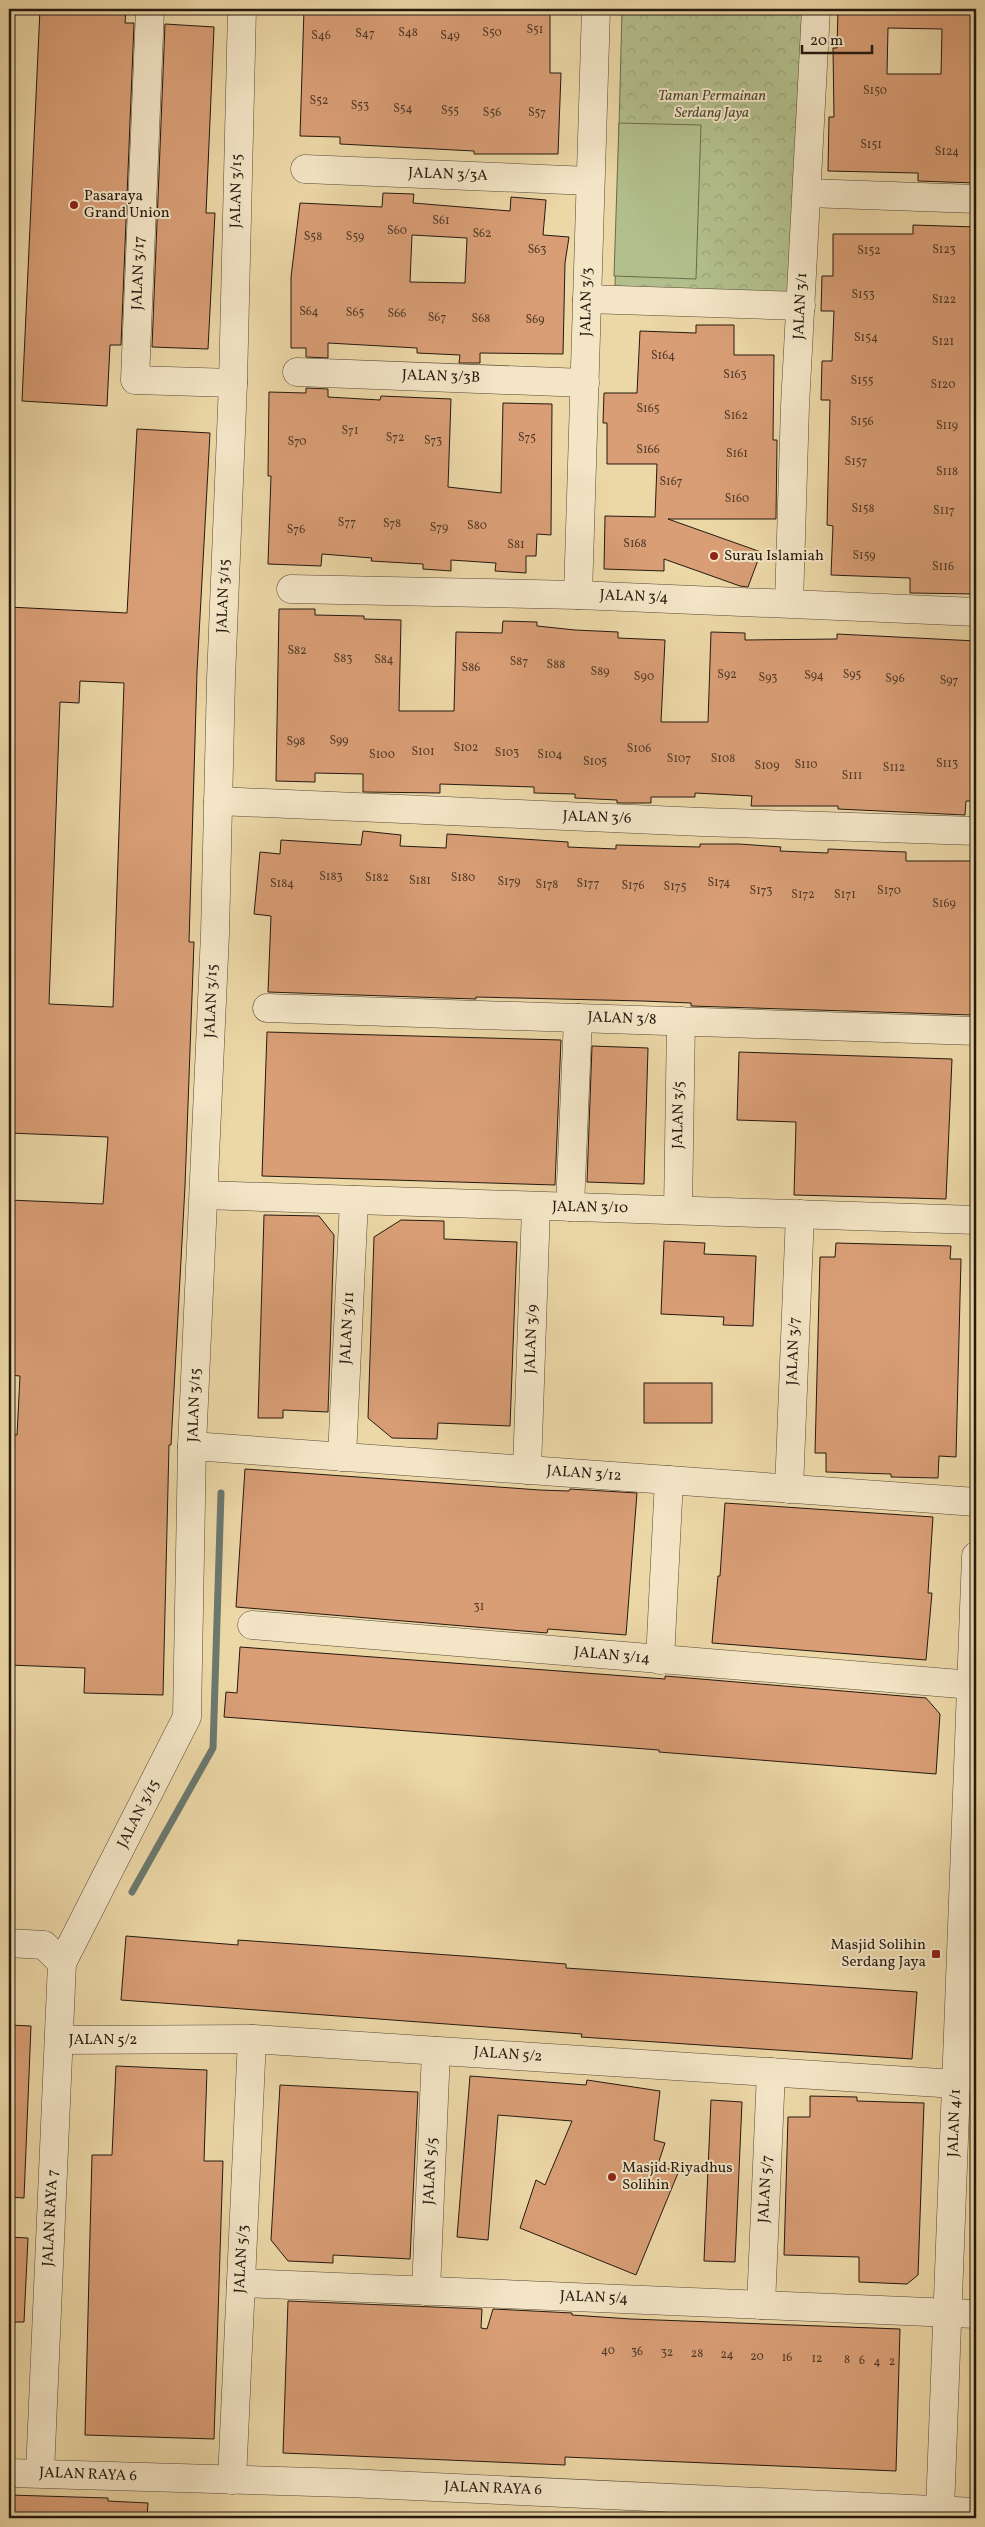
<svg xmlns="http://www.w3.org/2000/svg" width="985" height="2527" font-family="Vollkorn,serif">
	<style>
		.park { fill: url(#park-crowns); stroke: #6b6c4e }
		.pitch { fill: #b2bf8c; stroke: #6b6c4e }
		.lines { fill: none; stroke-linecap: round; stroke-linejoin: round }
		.stream { stroke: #6b786f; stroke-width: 7 }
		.building { fill: #d99e76; stroke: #24190f; fill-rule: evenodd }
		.minor-casing { stroke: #564835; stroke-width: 29 }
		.minor { stroke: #f3e5c6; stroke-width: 28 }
		.poi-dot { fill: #8f2418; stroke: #f3e5c6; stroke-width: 2 }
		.labels { text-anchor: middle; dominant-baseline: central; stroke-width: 4; stroke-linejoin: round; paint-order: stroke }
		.number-label { font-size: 12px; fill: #513a29 }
		.park-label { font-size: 15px; font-style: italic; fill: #4f4b34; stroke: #f3e5c6 }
		.street-label { font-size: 15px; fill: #24190f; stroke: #f3e5c6 }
		.poi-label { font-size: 15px; fill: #24190f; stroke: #f3e5c6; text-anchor: start }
	</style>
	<defs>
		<pattern id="park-crowns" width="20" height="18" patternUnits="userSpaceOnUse" patternTransform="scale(1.25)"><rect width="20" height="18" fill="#b2bf8c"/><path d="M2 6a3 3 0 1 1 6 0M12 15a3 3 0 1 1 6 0" fill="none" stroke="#99a478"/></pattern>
	</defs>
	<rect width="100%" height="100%" fill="#ecd7a7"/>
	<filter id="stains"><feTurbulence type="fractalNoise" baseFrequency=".004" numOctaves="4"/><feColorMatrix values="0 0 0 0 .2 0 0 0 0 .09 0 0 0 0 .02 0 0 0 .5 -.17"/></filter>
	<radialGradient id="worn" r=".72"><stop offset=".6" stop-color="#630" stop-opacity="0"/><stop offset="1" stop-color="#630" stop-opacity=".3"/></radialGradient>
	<!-- park -->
	<polygon class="park" points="622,9 808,9 797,294 615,288"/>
	<!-- pitch -->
	<polygon class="pitch" points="619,123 701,125 696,279 614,276"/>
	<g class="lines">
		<!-- stream -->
		<polyline class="stream" points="132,1892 213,1748 221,1493"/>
	</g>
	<!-- building -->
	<g class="building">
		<polygon points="40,9 126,9 125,23 134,23 121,345 110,345 107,406 22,401"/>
		<polygon points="304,9 550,9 550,73 561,73 558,154 474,154 474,151 340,144 340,137 300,136"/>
		<path d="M838 9H976V183L918 181V173L828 171 829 117H834L833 48H837ZM888 28 942 29 941 74H887Z"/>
		<polygon points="165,24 214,27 206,213 215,213 208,349 152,347"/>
		<path d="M383 193 414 194 413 203 510 211 511 197 546 200 543 235 569 237 565 263 563 354 480 353V363H459L460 355 417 353V348L328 343V358L306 357V348H291V277L300 203 382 207ZM412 235 467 238 465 283 410 282Z"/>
		<polygon points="913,225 976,227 976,594 910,593 910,578 831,575 833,526 827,525 830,400 821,400 822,361 832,361 834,311 821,311 822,276 833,276 833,234 913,234"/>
		<polygon points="696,325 734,325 734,355 774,355 773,440 777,440 776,519 668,519 761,552 748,587 740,586 664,559 664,571 604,569 605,516 655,517 657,464 607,464 607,423 603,423 604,393 637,393 640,331 696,333"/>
		<polygon points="306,388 328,389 328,397 380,400 381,396 451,399 448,487 501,493 503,403 552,404 551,535 537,534 536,556 526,556 526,573 495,571 496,563 451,560 451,571 423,569 423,564 371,561 372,558 322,554 321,566 268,564 271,476 268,476 269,392 306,393"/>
		<path d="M137 429 210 433 197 672 189 942H194L185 1186 171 1445H169L163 1695 84 1693 85 1668 9 1665V1435H17L20 1376 9 1375V1200L103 1204 108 1137 9 1133V607L127 613ZM80 681 124 683 113 1007 49 1004 60 702 79 703Z"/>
		<polygon points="279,609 315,609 315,615 364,616 364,619 401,620 399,711 454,711 456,632 502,633 503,621 537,622 537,626 575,630 618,632 618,638 665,640 661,722 708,722 711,632 745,633 745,640 837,639 837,634 976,641 976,801 966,801 965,815 838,809 838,806 751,806 752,796 695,793 695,797 651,797 651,803 617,803 617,800 575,798 575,794 534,793 534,787 440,784 440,793 363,792 363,774 315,773 315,782 276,781"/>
		<polygon points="363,831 401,835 400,846 446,848 447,834 568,842 568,847 616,849 616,845 700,847 700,844 739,844 781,847 780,851 828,853 828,849 906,852 906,861 976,861 976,947 972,1015 691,1006 691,1003 643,1001 476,997 476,999 268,992 271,916 254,914 260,852 280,854 281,840 361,845"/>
		<polygon points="267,1032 561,1040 555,1185 262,1176"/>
		<polygon points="592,1046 648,1048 644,1184 587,1182"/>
		<polygon points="739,1052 952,1059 946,1199 794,1195 796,1122 737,1120"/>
		<polygon points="264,1215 319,1216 334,1235 328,1412 283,1410 283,1418 258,1418"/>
		<polygon points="401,1220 444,1221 444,1239 517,1242 510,1426 438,1423 437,1439 392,1438 368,1418 374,1237"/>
		<polygon points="664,1241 705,1243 704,1254 756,1256 753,1326 723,1325 724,1317 661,1314"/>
		<polygon points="836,1243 951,1246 950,1259 961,1259 956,1457 939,1456 938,1478 891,1477 891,1474 826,1472 826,1453 815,1453 820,1257 835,1257"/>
		<rect x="644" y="1383" width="68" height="40"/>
		<polygon points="245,1469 540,1490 569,1491 570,1489 637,1493 626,1635 548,1629 547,1633 236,1607"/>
		<polygon points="725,1503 933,1517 928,1593 932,1593 926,1660 712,1643 718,1576 720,1576"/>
		<polygon points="240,1647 665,1679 665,1676 926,1698 940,1714 936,1774 659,1752 659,1750 224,1717 226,1692 237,1693"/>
		<polygon points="126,1936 238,1945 238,1940 477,1957 566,1964 566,1968 917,1992 912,2059 581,2037 582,2034 121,2000"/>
		<polygon points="9,2025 31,2026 24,2198 9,2197"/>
		<polygon points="116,2066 207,2070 204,2161 223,2161 214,2439 85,2435 92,2155 112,2155"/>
		<polygon points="470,2076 586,2085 587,2080 660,2091 654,2140 665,2143 658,2164 678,2173 636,2275 520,2228 536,2180 545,2185 572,2121 498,2115 488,2240 457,2237"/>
		<polygon points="280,2085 418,2092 410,2259 333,2255 333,2263 288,2261 271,2240"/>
		<polygon points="810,2096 857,2097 857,2101 924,2103 918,2275 907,2284 859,2282 859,2257 784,2255 788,2117 810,2117"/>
		<polygon points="711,2100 742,2102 735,2262 704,2261"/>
		<polygon points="9,2237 28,2238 24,2322 9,2322"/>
		<polygon points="288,2301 482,2309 481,2328 487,2329 493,2309 572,2313 572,2315 631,2319 900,2329 896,2471 565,2457 565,2465 283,2453"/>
		<polygon points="9,2495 108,2498 108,2501 148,2503 147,2518 9,2518"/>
	</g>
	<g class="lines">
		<defs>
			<g id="minor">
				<polyline points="150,9 135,380 233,383"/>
				<polyline points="305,169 590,181"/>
				<polyline points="807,193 976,199"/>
				<polyline points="587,299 801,306"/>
				<polyline points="297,372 585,383"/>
				<polyline points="291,589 578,595 976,612"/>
				<polyline points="578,595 596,9"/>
				<polyline points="789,603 795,406 816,9"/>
				<polyline points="218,801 702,822 976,831"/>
				<polyline points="267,1008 976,1031"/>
				<polyline points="204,1195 976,1220"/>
				<polyline points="570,1207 578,1018"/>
				<polyline points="678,1210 681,1021"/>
				<polyline points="192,1446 976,1502"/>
				<polyline points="342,1457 354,1200"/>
				<polyline points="527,1470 536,1207"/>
				<polyline points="789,1489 800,1214"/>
				<polyline points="252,1625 972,1685"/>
				<polyline points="660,1660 669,1480"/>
				<polyline points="9,1943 44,1945 62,1963"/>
				<polyline points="59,2040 252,2039 956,2084"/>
				<polyline points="241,2283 976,2314"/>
				<polyline points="426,2291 436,2051"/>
				<polyline points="761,2305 771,2072"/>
				<polyline points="9,2473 348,2483 976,2512"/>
				<polyline points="40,2473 62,1963 187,1717 192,1446 215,934 221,679 233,383 242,9"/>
				<polyline points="232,2480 252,2039"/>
				<polyline points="940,2510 976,1556"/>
			</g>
		</defs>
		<!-- minor casing -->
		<use href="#minor" class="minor-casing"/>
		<!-- minor -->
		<use href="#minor" class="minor"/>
	</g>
	<!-- markers -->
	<g class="poi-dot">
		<circle cx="74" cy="205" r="5"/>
		<circle cx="714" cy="556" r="5"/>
		<rect x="931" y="1949" width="10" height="10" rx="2.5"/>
		<circle cx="612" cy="2177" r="5"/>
	</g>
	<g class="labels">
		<!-- number labels -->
		<g class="number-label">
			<text x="535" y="30">S51</text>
			<text x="408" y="33">S48</text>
			<text x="492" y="33">S50</text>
			<text x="365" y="34">S47</text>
			<text x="321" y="36">S46</text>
			<text x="450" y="36">S49</text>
			<text x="875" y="91">S150</text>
			<text x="319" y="101">S52</text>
			<text x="360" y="106">S53</text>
			<text x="403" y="109">S54</text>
			<text x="450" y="111">S55</text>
			<text x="492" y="113">S56</text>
			<text x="537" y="113">S57</text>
			<text x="871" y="145">S151</text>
			<text x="947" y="152">S124</text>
			<text x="441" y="221">S61</text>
			<text x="397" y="231">S60</text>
			<text x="482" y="234">S62</text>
			<text x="313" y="237">S58</text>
			<text x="355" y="237">S59</text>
			<text x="537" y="250">S63</text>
			<text x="944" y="250">S123</text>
			<text x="869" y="251">S152</text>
			<text x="863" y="295">S153</text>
			<text x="944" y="300">S122</text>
			<text x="309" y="312">S64</text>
			<text x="355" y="313">S65</text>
			<text x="397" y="314">S66</text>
			<text x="437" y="318">S67</text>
			<text x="481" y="319">S68</text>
			<text x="535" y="320">S69</text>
			<text x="866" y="338">S154</text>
			<text x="943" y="342">S121</text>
			<text x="663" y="356">S164</text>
			<text x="735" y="375">S163</text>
			<text x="862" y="381">S155</text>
			<text x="943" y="385">S120</text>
			<text x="648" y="409">S165</text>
			<text x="736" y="416">S162</text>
			<text x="862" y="422">S156</text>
			<text x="947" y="426">S119</text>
			<text x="350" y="431">S71</text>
			<text x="395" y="438">S72</text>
			<text x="527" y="438">S75</text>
			<text x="433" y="441">S73</text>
			<text x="297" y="442">S70</text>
			<text x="648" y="450">S166</text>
			<text x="737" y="454">S161</text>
			<text x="856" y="462">S157</text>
			<text x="947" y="472">S118</text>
			<text x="671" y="482">S167</text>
			<text x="737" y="499">S160</text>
			<text x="863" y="509">S158</text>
			<text x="944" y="511">S117</text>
			<text x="347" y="523">S77</text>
			<text x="392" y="524">S78</text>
			<text x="477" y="526">S80</text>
			<text x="439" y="528">S79</text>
			<text x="296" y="530">S76</text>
			<text x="635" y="544">S168</text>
			<text x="516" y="545">S81</text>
			<text x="864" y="556">S159</text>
			<text x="943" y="567">S116</text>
			<text x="297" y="651">S82</text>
			<text x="343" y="659">S83</text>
			<text x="384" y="660">S84</text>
			<text x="519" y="662">S87</text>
			<text x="556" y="665">S88</text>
			<text x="471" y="668">S86</text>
			<text x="600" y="672">S89</text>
			<text x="727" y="675">S92</text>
			<text x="852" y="675">S95</text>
			<text x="814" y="676">S94</text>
			<text x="644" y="677">S90</text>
			<text x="768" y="678">S93</text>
			<text x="895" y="679">S96</text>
			<text x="949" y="681">S97</text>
			<text x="339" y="741">S99</text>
			<text x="296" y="742">S98</text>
			<text x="466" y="748">S102</text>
			<text x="639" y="749">S106</text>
			<text x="423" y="752">S101</text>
			<text x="507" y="753">S103</text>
			<text x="382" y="755">S100</text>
			<text x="550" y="755">S104</text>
			<text x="679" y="759">S107</text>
			<text x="723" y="759">S108</text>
			<text x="595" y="762">S105</text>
			<text x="947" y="764">S113</text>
			<text x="806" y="765">S110</text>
			<text x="767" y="766">S109</text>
			<text x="894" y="768">S112</text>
			<text x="852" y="776">S111</text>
			<text x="331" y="877">S183</text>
			<text x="377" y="878">S182</text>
			<text x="463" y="878">S180</text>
			<text x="420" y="881">S181</text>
			<text x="509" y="882">S179</text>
			<text x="719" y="883">S174</text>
			<text x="282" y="884">S184</text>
			<text x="588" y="884">S177</text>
			<text x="547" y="885">S178</text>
			<text x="633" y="886">S176</text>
			<text x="675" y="887">S175</text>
			<text x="761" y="891">S173</text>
			<text x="889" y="891">S170</text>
			<text x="803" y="895">S172</text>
			<text x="845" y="895">S171</text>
			<text x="944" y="904">S169</text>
			<text x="479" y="1607">31</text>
			<text x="608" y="2351">40</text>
			<text x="637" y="2352">36</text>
			<text x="667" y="2353">32</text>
			<text x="697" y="2354">28</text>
			<text x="727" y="2355">24</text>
			<text x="757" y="2357">20</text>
			<text x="787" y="2358">16</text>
			<text x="817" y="2359">12</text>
			<text x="847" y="2360">8</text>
			<text x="862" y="2361">6</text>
			<text x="877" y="2362">4</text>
			<text x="892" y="2362">2</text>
		</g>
		<!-- park labels -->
		<g class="park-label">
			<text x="712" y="96">Taman Permainan<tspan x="712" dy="17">Serdang Jaya</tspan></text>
		</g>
		<!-- street labels -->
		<g class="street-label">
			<text transform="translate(448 175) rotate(2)">JALAN 3/3A</text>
			<text transform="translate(237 191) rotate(-89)">JALAN 3/15</text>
			<text transform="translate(139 273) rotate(-88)">JALAN 3/17</text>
			<text transform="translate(587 302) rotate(-89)">JALAN 3/3</text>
			<text transform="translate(801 306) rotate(-87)">JALAN 3/1</text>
			<text transform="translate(441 377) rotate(2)">JALAN 3/3B</text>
			<text transform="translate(224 596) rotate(-88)">JALAN 3/15</text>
			<text transform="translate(634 597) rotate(2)">JALAN 3/4</text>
			<text transform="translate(597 818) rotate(2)">JALAN 3/6</text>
			<text transform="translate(212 1001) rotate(-88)">JALAN 3/15</text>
			<text transform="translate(622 1019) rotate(2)">JALAN 3/8</text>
			<text transform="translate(679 1115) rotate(-89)">JALAN 3/5</text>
			<text transform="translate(590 1208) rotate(1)">JALAN 3/10</text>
			<text transform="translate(348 1328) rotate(-87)">JALAN 3/11</text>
			<text transform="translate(532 1339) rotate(-88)">JALAN 3/9</text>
			<text transform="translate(794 1351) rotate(-88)">JALAN 3/7</text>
			<text transform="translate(195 1405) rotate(-88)">JALAN 3/15</text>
			<text transform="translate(584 1474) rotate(4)">JALAN 3/12</text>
			<text transform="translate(612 1656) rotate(5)">JALAN 3/14</text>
			<text transform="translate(139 1814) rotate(-63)">JALAN 3/15</text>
			<text x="103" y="2040">JALAN 5/2</text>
			<text transform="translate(508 2055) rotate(4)">JALAN 5/2</text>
			<text transform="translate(955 2123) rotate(-88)">JALAN 4/1</text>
			<text transform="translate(431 2171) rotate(-87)">JALAN 5/5</text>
			<text transform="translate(766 2189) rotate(-87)">JALAN 5/7</text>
			<text transform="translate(51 2218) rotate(-87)">JALAN RAYA 7</text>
			<text transform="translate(242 2259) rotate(-87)">JALAN 5/3</text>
			<text transform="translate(594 2298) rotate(2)">JALAN 5/4</text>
			<text transform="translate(88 2475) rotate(2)">JALAN RAYA 6</text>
			<text transform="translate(493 2489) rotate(2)">JALAN RAYA 6</text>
		</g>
		<!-- poi labels -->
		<g class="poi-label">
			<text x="84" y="196">Pasaraya<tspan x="84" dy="17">Grand Union</tspan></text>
			<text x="724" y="556">Surau Islamiah</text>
			<text x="926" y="1945" text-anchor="end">Masjid Solihin<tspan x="926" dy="17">Serdang Jaya</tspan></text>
			<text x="622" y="2168">Masjid Riyadhus<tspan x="622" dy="17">Solihin</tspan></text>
		</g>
	</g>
	<!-- margin -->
	<rect width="985" height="2527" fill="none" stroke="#ecd7a7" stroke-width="30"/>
	<rect x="10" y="10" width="965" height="2507" fill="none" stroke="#24190f" stroke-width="2.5"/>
	<rect x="15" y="15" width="955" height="2497" fill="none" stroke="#24190f"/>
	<!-- scale -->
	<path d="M802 45v8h70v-8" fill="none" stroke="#24190f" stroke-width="2.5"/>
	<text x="810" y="45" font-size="15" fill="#24190f" stroke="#f3e5c6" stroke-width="4" paint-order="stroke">20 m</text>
	<rect width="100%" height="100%" filter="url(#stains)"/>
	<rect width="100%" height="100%" fill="url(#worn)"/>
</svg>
